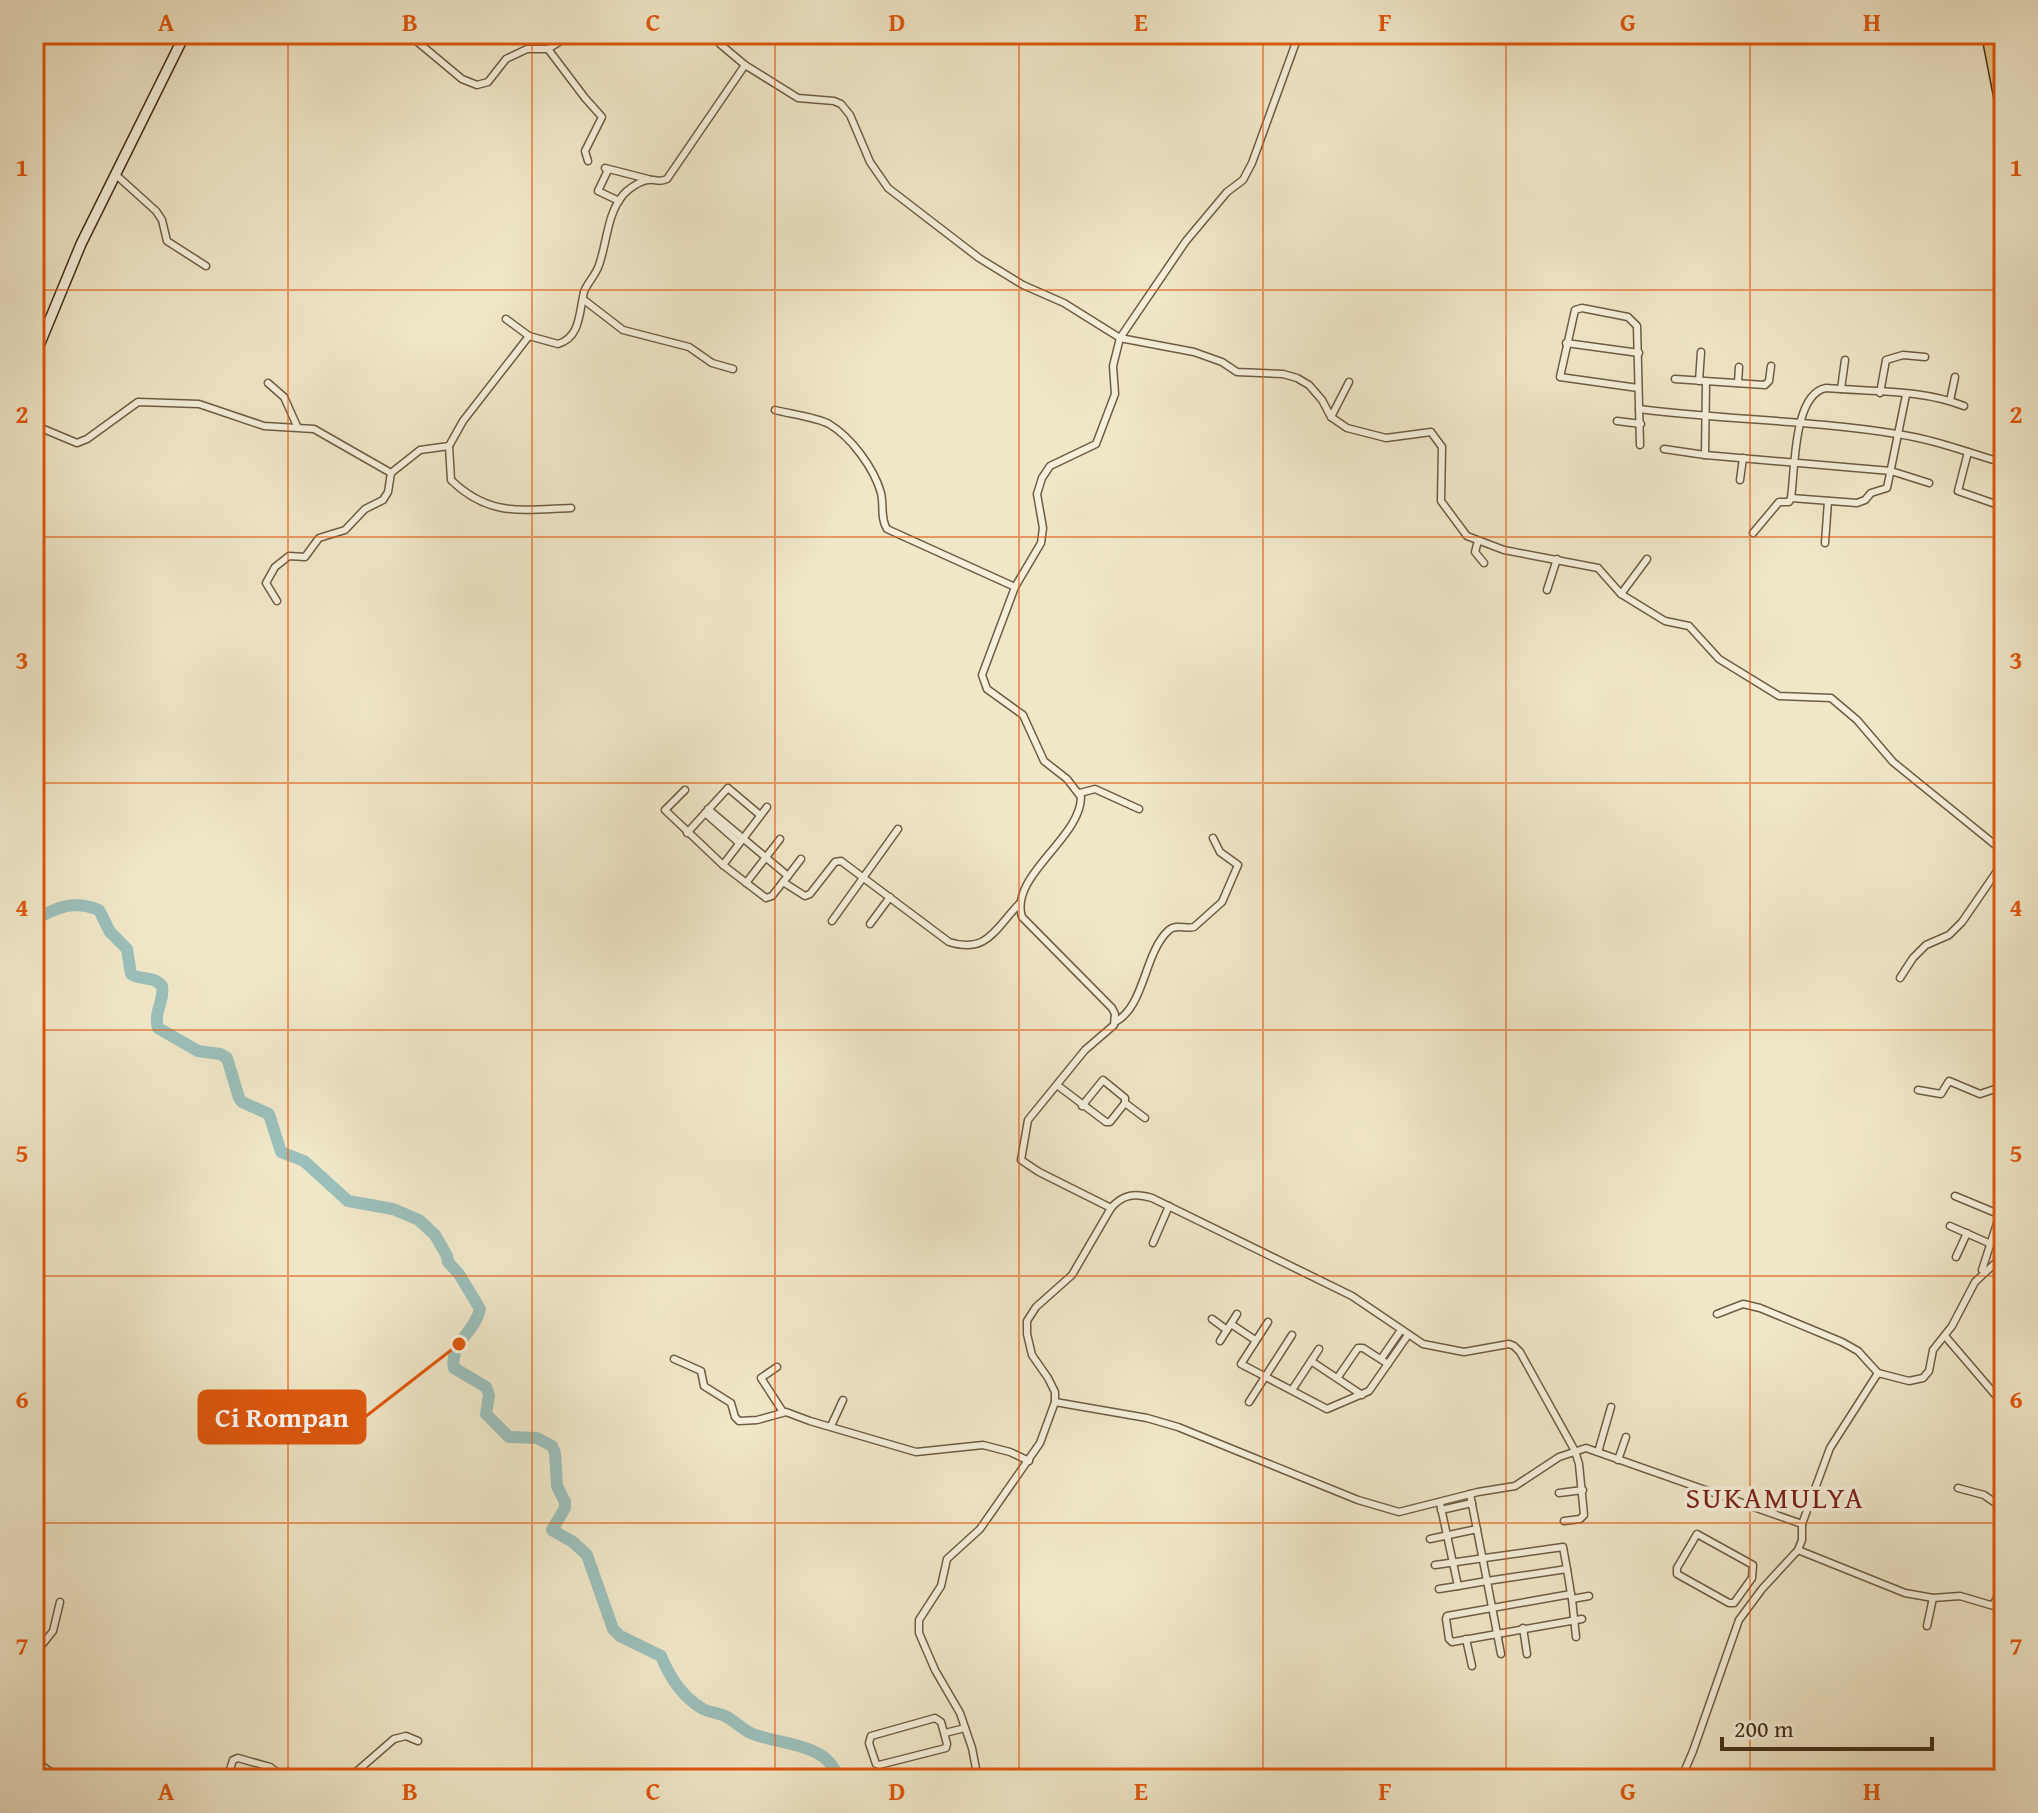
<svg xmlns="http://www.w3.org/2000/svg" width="2038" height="1813" font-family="'Gentium Book Plus',serif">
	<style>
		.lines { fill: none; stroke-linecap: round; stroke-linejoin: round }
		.river { stroke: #9bbfba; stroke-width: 12 }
		.street-casing { stroke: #6e5c42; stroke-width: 9 }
		.secondary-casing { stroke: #432e15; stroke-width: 12 }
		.primary-casing { stroke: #432e15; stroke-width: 13 }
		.street { stroke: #f5efdb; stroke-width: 6 }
		.secondary { stroke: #f5efdb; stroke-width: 9 }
		.primary { stroke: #e8c484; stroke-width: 10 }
		.grid { fill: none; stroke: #e0570c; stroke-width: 2; stroke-opacity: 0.55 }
		.labels { text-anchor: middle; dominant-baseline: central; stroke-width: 7; stroke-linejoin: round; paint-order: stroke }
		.quarter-label { font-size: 30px; letter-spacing: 2px; fill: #7a1f14; stroke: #f5efdb }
		.leader { fill: none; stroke: #e0570c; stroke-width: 3 }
		.callout-dot { fill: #e0570c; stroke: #f5efdb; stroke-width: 3 }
		.callout { fill: #e0570c; stroke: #e0570c; stroke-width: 3 }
		.callout-label { font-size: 28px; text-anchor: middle; font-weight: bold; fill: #fff }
		.neatline { fill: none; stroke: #e0570c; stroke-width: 3 }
		.grid-label { font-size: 26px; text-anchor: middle; font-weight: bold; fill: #e0570c }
	</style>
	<rect width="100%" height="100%" fill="#f0e7c8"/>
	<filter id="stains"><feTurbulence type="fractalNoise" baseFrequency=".0025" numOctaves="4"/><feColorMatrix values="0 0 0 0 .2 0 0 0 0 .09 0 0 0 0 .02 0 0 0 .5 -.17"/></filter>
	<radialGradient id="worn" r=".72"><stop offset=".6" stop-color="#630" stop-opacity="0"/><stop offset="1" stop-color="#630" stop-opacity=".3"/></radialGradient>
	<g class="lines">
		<!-- river -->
		<path class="river" d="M34 920C57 907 73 900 99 910L110 932 127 949 131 974C142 981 153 975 162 986 165 1001 153 1012 158 1028L198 1051 220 1054 227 1058 239 1098 242 1102 269 1114 281 1152 304 1161 348 1201 393 1209 419 1220 435 1235 447 1256 448 1262 459 1274 480 1309C476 1331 449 1344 454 1368L486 1387 489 1395 486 1414 509 1437 537 1438 552 1446 555 1453 557 1486 565 1502V1508L552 1530 573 1542 587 1555 613 1629 620 1636 661 1656C670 1678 682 1697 703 1709 711 1713 720 1713 727 1717 736 1722 744 1731 753 1734 781 1745 830 1743 838 1779"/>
		<defs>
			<g id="street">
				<polyline points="408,34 462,79 477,85 488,82 506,59 527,49 548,49 572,34"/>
				<polyline points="1273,34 1296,42"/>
				<polyline points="548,49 585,98 602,117 585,151 588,161"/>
				<polyline points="745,65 798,98 834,101 841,104 850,115 870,162 888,188 979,258 1023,285 1064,303 1120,338 1194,352 1222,362 1237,372 1283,374 1297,378 1309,385 1322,400 1331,417 1347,428 1386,438 1431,432 1442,447 1441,501 1467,536 1504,550 1598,568 1621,594 1665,621 1689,626 1719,659 1779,696 1831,698 1857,720 1893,762 2004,852"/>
				<polyline points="605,168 648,179"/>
				<polyline points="608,170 598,191 619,201"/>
				<polyline points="115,174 156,211 162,220 167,241 206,266"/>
				<polyline points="584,300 623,330 689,347 712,363 733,369"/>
				<polyline points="506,319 529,336"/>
				<polyline points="1566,343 1639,353"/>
				<polyline points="1675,379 1765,385 1769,381 1771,366"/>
				<polyline points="1699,381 1701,352"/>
				<polyline points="268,383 284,397 297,426"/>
				<polyline points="1738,383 1739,367"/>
				<polyline points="1638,388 1560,377 1575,310 1582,308 1628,317 1637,326 1640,445"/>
				<polyline points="1841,389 1845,360"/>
				<polyline points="1880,393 1886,360 1903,355 1925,357"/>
				<polyline points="1950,401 1955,377"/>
				<path d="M1639 409C1724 420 1811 420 1897 434 1933 439 1969 453 2004 463"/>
				<path d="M775 410C790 414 816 417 829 424 851 437 874 468 881 493 884 505 880 518 887 529L1015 587"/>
				<polyline points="1331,417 1349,382"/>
				<polyline points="1617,421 1641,424"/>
				<polyline points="34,425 77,443 87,439 138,402 199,404 264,426 314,429 391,473 388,492 383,500 365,509 345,530 319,538 305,557 289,556 275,567 266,583 277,601"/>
				<path d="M449 446 451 480C489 517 522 510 571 508"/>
				<polyline points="1664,449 1705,455 1891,471 1929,483"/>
				<polyline points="1968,452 1958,491 2004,507"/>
				<polyline points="1705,455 1706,382"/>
				<path d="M391 473 420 450 449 446 463 421 529 336 558 344C581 337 579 312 584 292 587 283 596 275 599 265 607 243 607 214 623 195 628 189 641 180 649 180 657 179 658 183 667 179L745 65 720 44 719 34"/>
				<polyline points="1740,480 1743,458"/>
				<path d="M1791 498C1795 471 1793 394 1826 388 1872 392 1921 389 1964 406"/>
				<polyline points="1753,533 1779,502 1789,502 1791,498 1857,503 1865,500 1871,493 1887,488 1906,395"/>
				<polyline points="1478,541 1475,552 1484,563"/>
				<polyline points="1825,543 1828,501"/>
				<polyline points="1547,590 1557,559"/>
				<polyline points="1621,594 1647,559"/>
				<polyline points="685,790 665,810 723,865 766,898 772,896 783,882"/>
				<polyline points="1080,793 1095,789 1139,809"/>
				<path d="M708 809 788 876 783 882 805 896 810 894 835 862 841 861 949 942C987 954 995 929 1019 904"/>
				<polyline points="705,813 739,843"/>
				<polyline points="687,833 728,788 760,815"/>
				<polyline points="723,865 767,807"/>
				<polyline points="788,876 801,859"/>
				<polyline points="746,883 780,839"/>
				<polyline points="832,921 898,829"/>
				<polyline points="870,924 890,897"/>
				<polyline points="1900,978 1913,958 1926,945 1949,935 1962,922 2004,861"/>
				<path d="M1115 1022C1145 1007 1144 952 1169 930 1176 924 1186 929 1194 927L1222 902 1238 865 1220 852 1213 838"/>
				<polyline points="1057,1085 1106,1122 1110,1122 1125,1103 1145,1118"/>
				<polyline points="1918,1090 1941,1094 1949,1081 1980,1094 2004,1086"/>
				<polyline points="1082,1106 1103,1080 1125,1098 1125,1103"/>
				<polyline points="1955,1196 1996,1213 1999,1217 1982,1270"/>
				<path d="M1111 1208 1039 1172 1021 1160 1028 1120 1085 1050 1114 1025 1115 1014 1112 1008 1022 917C1009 876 1081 838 1081 797L1067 779 1044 761 1023 715 987 689 982 675 1015 587 1041 543 1043 528 1037 494 1042 478 1050 466 1096 444 1115 394 1113 366 1120 338 1186 241 1227 192 1243 180 1252 163 1299 34"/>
				<polyline points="1950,1226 1991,1244"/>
				<polyline points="1153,1243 1169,1206"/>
				<polyline points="1956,1257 1967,1233"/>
				<polyline points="1717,1314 1743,1304 1760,1308 1842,1342 1858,1351 1878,1373"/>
				<polyline points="1212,1319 1227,1330"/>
				<polyline points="1268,1322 1241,1364 1327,1409 1369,1391 1408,1335"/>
				<polyline points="1231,1324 1255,1340"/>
				<polyline points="1945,1336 2004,1405"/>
				<polyline points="1220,1341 1237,1314"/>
				<polyline points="674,1359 701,1371 704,1386 731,1403 735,1417 739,1421 757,1420 786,1412 810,1421 916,1452 983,1445 1010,1452 1029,1461"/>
				<polyline points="1381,1359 1401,1330"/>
				<polyline points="1311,1361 1362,1395"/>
				<polyline points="777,1367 761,1378 783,1412"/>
				<polyline points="1338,1377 1358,1348 1363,1348 1388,1364"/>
				<polyline points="1292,1390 1319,1349"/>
				<polyline points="1055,1402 1147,1418 1178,1427 1358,1500 1399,1512 1478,1492 1515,1486 1559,1457 1586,1448 1802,1524 1802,1540 1798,1550 1762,1589 1739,1620 1693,1751 1681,1779"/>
				<polyline points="1249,1402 1292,1335"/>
				<polyline points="831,1426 843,1400"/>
				<polyline points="1598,1452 1611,1407"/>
				<polyline points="1618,1460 1626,1437"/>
				<polyline points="1958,1488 1984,1495 2004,1509"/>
				<polyline points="1559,1493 1583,1490"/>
				<polyline points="1440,1503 1458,1586 1487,1581 1470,1494"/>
				<polyline points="1441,1510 1472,1503"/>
				<polyline points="1802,1524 1830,1448 1878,1373 1909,1381 1923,1378 1929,1371 1933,1350 1952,1326 1975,1282 2004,1255"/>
				<polygon points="1697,1534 1753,1565 1752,1578 1734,1603 1729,1603 1677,1574 1677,1568"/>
				<polyline points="1430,1539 1477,1529"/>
				<polyline points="1798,1550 1905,1593 1933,1598 1960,1596 2004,1609"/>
				<polyline points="1435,1565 1563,1547 1567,1569 1487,1581 1501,1654"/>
				<polyline points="1567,1569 1571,1594"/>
				<polyline points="1439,1589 1458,1586"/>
				<polyline points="1572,1599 1576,1637"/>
				<polyline points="1993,1605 2004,1586"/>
				<polyline points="1582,1619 1452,1642 1449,1639 1446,1619 1447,1616 1571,1594 1572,1599 1589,1596"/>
				<polyline points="1927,1626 1933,1598"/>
				<polyline points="1523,1628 1527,1654"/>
				<polyline points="1466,1639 1472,1666"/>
				<polyline points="34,1655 53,1631 60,1602"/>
				<polygon points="935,1718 941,1722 947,1744 946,1748 879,1765 876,1764 869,1743 871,1736"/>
				<polyline points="945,1733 965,1728"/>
				<polyline points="34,1760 60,1779"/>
				<polyline points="227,1779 233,1760 238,1758 270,1767 286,1779"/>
				<polyline points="348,1779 394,1739 406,1736 418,1741"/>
				<path d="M978 1779 972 1748 960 1713 935 1670 919 1633V1620L941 1586 947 1559 980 1529 1040 1443 1055 1402V1392L1048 1378 1032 1355 1027 1334V1321L1036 1307 1072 1275 1111 1208C1123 1194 1135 1193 1152 1198L1352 1296 1423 1344 1464 1352 1509 1344 1514 1346 1520 1352 1575 1451 1579 1464 1584 1515 1580 1519 1564 1521"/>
			</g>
			<polyline id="secondary" points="34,358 81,244 185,34"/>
			<g id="primary">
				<polyline points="1987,34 2004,121"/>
				<polyline points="1996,34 2004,75"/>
			</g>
		</defs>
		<!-- street casing -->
		<use href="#street" class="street-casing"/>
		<!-- secondary casing -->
		<use href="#secondary" class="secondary-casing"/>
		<!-- primary casing -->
		<use href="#primary" class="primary-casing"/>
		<!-- street -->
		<use href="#street" class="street"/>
		<!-- secondary -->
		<use href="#secondary" class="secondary"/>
		<!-- primary -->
		<use href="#primary" class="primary"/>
	</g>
	<!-- grid -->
	<path class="grid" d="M288 34V1779M532 34V1779M775 34V1779M1019 34V1779M1263 34V1779M1506 34V1779M1750 34V1779M34 290H2004M34 537H2004M34 783H2004M34 1030H2004M34 1276H2004M34 1523H2004"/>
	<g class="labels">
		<!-- quarter labels -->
		<g class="quarter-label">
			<text x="1775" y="1497">SUKAMULYA</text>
		</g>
	</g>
	<!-- callouts -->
	<path class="leader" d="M459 1344L365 1417"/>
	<circle class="callout-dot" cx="459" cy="1344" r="8"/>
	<rect class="callout" x="199" y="1391" width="166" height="52" rx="8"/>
	<g class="callout-label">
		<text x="282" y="1427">Ci Rompan</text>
	</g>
	<!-- margin -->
	<rect width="2038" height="1813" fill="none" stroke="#f0e7c8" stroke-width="88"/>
	<!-- scale -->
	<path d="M1722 1737v12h210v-12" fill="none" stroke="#432e15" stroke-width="4"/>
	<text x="1734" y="1737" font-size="24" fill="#432e15" stroke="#f5efdb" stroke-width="6" paint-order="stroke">200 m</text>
	<rect x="44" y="44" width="1950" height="1725" class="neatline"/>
	<g class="grid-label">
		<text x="166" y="31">A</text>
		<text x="410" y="31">B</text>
		<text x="653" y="31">C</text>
		<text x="897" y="31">D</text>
		<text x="1141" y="31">E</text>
		<text x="1385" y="31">F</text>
		<text x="1628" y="31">G</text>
		<text x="1872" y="31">H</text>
		<text x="22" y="176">1</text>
		<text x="2016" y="176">1</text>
		<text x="22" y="423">2</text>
		<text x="2016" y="423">2</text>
		<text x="22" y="669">3</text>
		<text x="2016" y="669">3</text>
		<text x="22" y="916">4</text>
		<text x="2016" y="916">4</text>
		<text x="22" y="1162">5</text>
		<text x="2016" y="1162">5</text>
		<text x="22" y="1408">6</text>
		<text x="2016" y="1408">6</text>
		<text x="22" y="1655">7</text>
		<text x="2016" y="1655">7</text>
		<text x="166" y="1800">A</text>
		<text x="410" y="1800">B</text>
		<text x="653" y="1800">C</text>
		<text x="897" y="1800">D</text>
		<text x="1141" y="1800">E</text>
		<text x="1385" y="1800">F</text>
		<text x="1628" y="1800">G</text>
		<text x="1872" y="1800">H</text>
	</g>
	<rect width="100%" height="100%" filter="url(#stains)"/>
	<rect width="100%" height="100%" fill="url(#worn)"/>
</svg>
